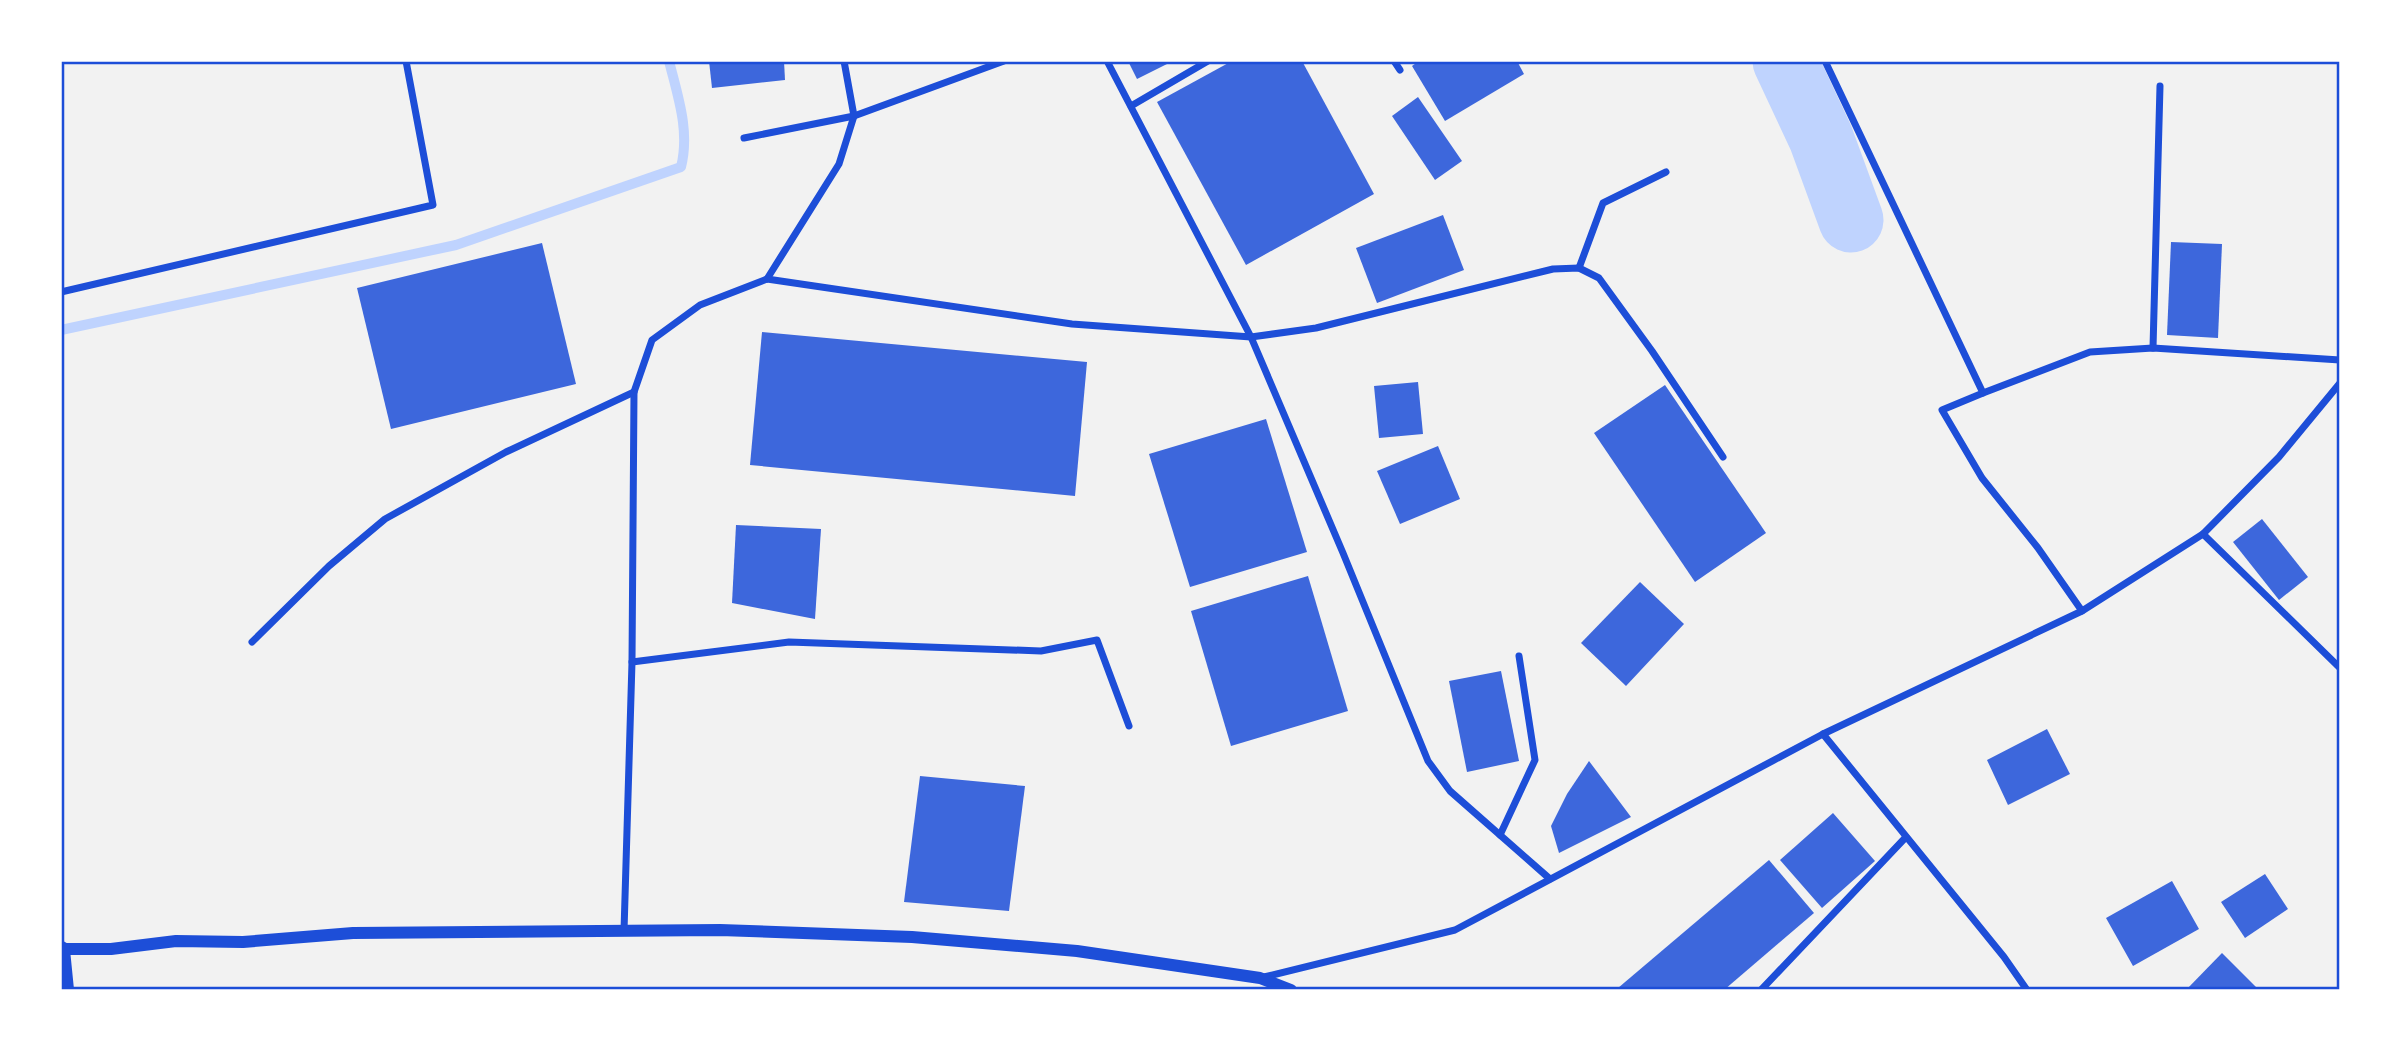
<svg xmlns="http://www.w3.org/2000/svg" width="2401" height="1051" font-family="'Playfair Display',serif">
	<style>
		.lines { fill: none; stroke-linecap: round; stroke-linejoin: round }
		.stream { stroke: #bfd3fe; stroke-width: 10 }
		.river { stroke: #bfd3fe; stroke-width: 65 }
		.building { fill: #3d67dc }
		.minor { stroke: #1d4ed8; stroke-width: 7 }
		.tertiary { stroke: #1d4ed8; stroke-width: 12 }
		.primary { stroke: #1d4ed8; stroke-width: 18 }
		.neatline { fill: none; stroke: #1d4ed8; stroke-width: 2.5 }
	</style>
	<rect width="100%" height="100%" fill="#f2f2f2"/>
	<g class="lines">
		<!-- stream -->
		<path class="stream" d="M61 330 456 245 681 167C690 131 678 97 669 61"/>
		<!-- river -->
		<polyline class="river" points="1785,61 1821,138 1851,220"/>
	</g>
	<!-- building -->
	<g class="building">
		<polygon points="709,61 784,61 785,80 712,88"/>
		<polygon points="1128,61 1173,61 1137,79"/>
		<polygon points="1232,61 1302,61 1374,194 1246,265 1157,102"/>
		<polygon points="1419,61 1517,61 1524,74 1445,121 1412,66"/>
		<polygon points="1418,97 1462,161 1435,180 1392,116"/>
		<polygon points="1443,215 1464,270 1377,303 1356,248"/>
		<polygon points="2171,242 2222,244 2218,338 2167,335"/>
		<polygon points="542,243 576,384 391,429 357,288"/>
		<polygon points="762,332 1087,362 1075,496 750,465"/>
		<polygon points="1418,382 1423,434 1379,438 1374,386"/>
		<polygon points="1665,385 1766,533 1695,582 1594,433"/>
		<polygon points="1266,419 1307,552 1190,587 1149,454"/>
		<polygon points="1438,446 1460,499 1400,524 1377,471"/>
		<polygon points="2262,519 2308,577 2279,600 2233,542"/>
		<polygon points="736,525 821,529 815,619 732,603"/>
		<polygon points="1308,576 1348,711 1231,746 1191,611"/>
		<polygon points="1640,582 1684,624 1626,686 1581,643"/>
		<polygon points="1501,671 1519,761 1467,772 1449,681"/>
		<polygon points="2047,729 2070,774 2008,805 1987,760"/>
		<polygon points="1589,761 1631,817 1559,853 1551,826 1567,794"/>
		<polygon points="920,776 1025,786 1009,911 904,902"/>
		<polygon points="1833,813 1875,861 1822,908 1780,860"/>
		<polygon points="1769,860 1814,913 1724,990 1619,990 1618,988"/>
		<polygon points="2265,874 2288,909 2245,938 2221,902"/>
		<polygon points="2172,881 2199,929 2133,966 2106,918"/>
		<polygon points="2222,953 2259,990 2186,990"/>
	</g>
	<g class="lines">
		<!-- minor -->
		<g class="minor">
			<polyline points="1107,61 1251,337 1343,553 1428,761 1450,791 1550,879"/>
			<polyline points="1394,61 1400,70"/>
			<polyline points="1825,61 1983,393 1942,410 1982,478 2038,548 2082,611"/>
			<polyline points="1131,106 1208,61"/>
			<polyline points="744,138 854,116 1004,61"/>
			<polyline points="1579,268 1603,203 1666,172"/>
			<polyline points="767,279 839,164 854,116 844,61"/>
			<polyline points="61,292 433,205 406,61"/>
			<polyline points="2153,348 2160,86"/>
			<polyline points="1983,393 2090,352 2153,348 2340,360"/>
			<polyline points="2203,534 2340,668"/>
			<polyline points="252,642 329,566 385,519 506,452 634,392"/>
			<polyline points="632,662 789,642 1041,651 1097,640 1129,726"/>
			<polyline points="1823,734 2004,957 2027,990"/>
			<polyline points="1500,835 1535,760 1519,656"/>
			<polyline points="624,931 632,662 634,392 652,340 700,305 767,279 1072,324 1251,337 1316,328 1553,269 1579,268 1599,278 1652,351 1723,457"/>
			<polyline points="1264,977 1455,930 1823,734 2082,611 2203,534 2279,457 2340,383"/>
			<polyline points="1761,990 1906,837"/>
		</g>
		<!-- tertiary -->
		<polyline class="tertiary" points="61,949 111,949 176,941 243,942 353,933 720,930 912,937 1077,951 1260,978 1291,990"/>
		<!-- primary -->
		<polyline class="primary" points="61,950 65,990"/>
	</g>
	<!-- border -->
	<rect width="2401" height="1051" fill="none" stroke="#ffffff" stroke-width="126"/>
	<rect x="63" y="63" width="2275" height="925" class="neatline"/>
</svg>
